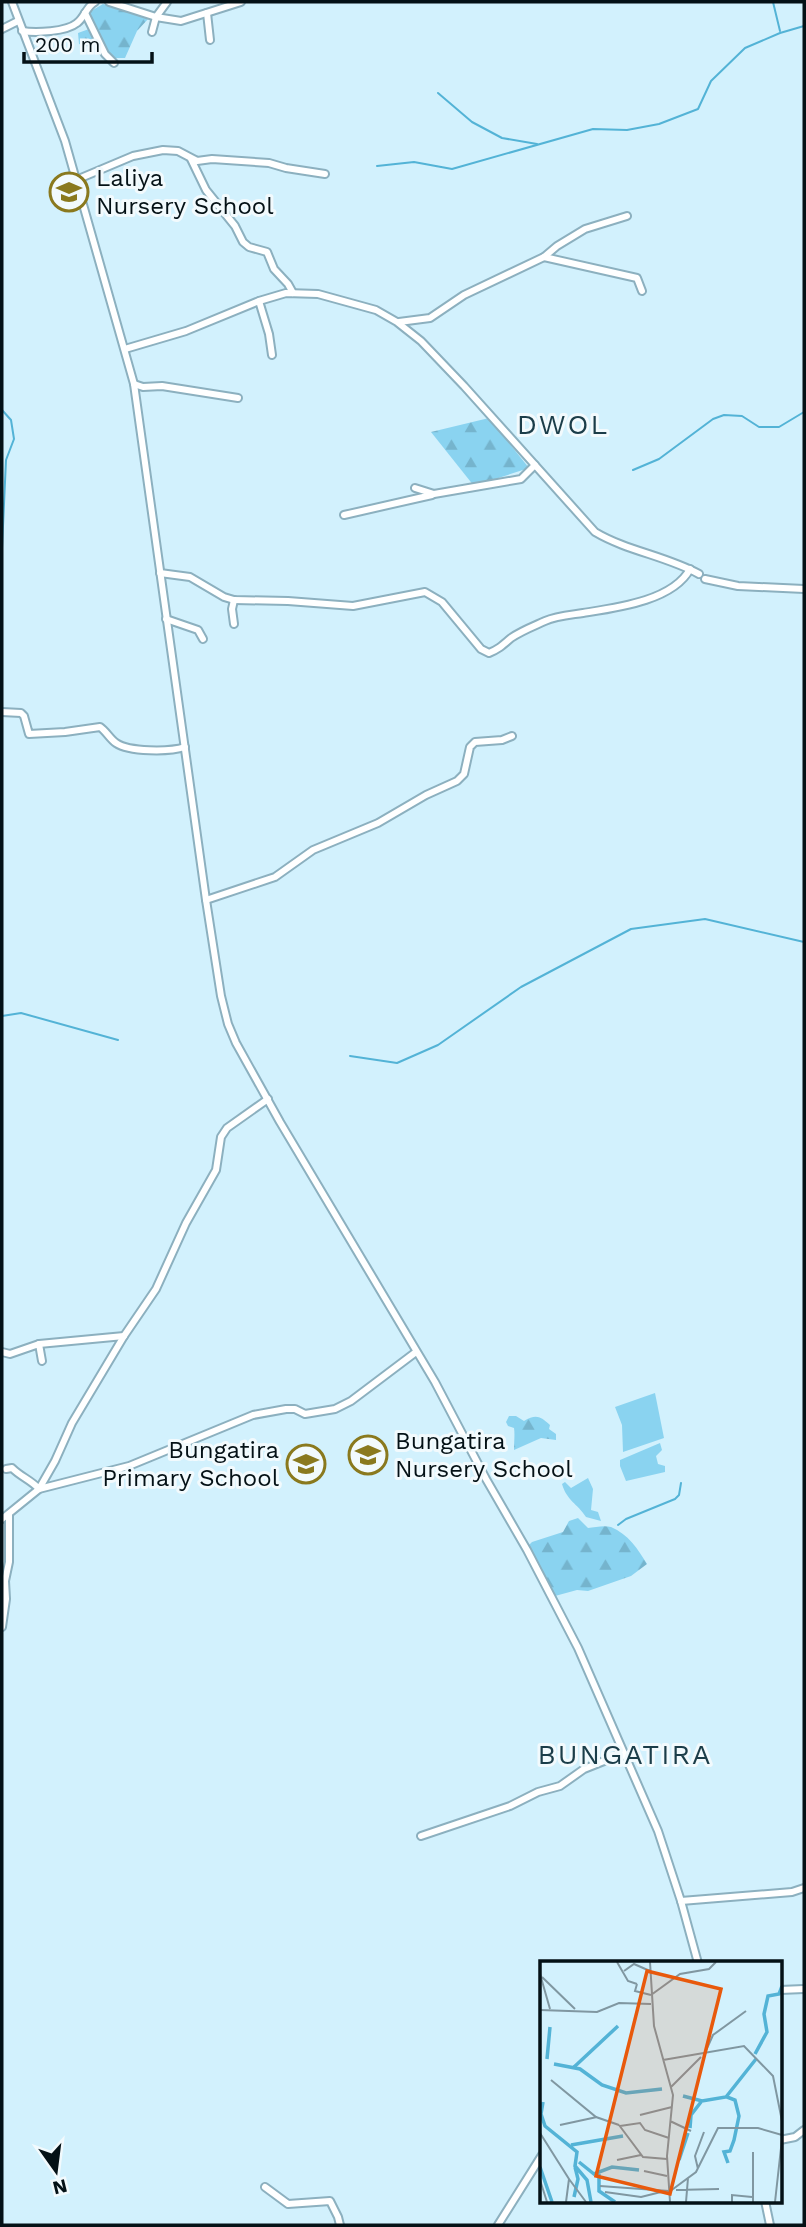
<svg xmlns="http://www.w3.org/2000/svg" width="806" height="2227" font-family="'Work Sans',sans-serif">
	<style>
		.forest { fill: url(#forest-firs) }
		.garden { fill: #8ad3f0 }
		.lines { fill: none; stroke-linecap: round; stroke-linejoin: round }
		.stream { stroke: #53b3d6; stroke-width: 2 }
		.minor-casing { stroke: #8cb0bf; stroke-width: 10 }
		.minor { stroke: #fff; stroke-width: 6 }
		.labels { text-anchor: middle; dominant-baseline: central; stroke-width: 6; stroke-linejoin: round; paint-order: stroke }
		.poi-label { font-size: 24px; fill: #041116; stroke: #f2fafd; text-anchor: start }
		.quarter-label { font-size: 28px; letter-spacing: 2px; fill: #1b3d49; stroke: #f2fafd }
		.inset-river { fill: none; stroke: #53b3d6; stroke-width: 3.5 }
		.inset-road { fill: none; stroke: #8097a1; stroke-width: 2 }
		.view { fill: #e8590c; fill-opacity: 0.15; stroke: #e8590c; stroke-width: 3.5 }
		.inset-edge { fill: none; stroke: #041116; stroke-width: 3.5 }
	</style>
	<defs>
		<pattern id="forest-firs" width="22" height="20" patternUnits="userSpaceOnUse" patternTransform="scale(1.75)"><rect width="22" height="20" fill="#8ad3f0"/><path d="M5 1l3.5 6h-7zM16 11l3.5 6h-7z" fill="#75b4cd"/></pattern>
	</defs>
	<rect width="100%" height="100%" fill="#d2f1fd"/>
	<!-- forest -->
	<g class="forest">
		<polygon points="103,4 149,18 137,31 125,58 110,58 100,41 89,47 79,44 78,33 89,29 91,11"/>
		<polygon points="489,418 529,468 474,486 431,432"/>
		<path d="M509 1416H516L524 1421C536 1414 540 1416 550 1425L549 1429 556 1434V1440L541 1438 514 1450C514 1442 515 1434 514 1428L508 1426 506 1422Z"/>
		<path d="M578 1518 588 1528C595 1527 605 1525 611 1527 628 1534 638 1549 647 1564L631 1576 588 1591 577 1590 555 1596 528 1546 532 1542 563 1532 569 1521Z"/>
	</g>
	<!-- garden -->
	<g class="garden">
		<polygon points="655,1393 664,1438 623,1452 622,1425 615,1407"/>
		<polygon points="660,1443 662,1450 656,1456 658,1464 665,1466 665,1472 626,1481 620,1466 620,1460"/>
		<path d="M588 1478 593 1489 591 1510 598 1512 601 1521 586 1517C577 1503 567 1501 562 1484L565 1482 571 1488Z"/>
	</g>
	<g class="lines">
		<!-- stream -->
		<g class="stream">
			<polyline points="773,2 780,31"/>
			<polyline points="438,93 472,122 502,138 537,144"/>
			<polyline points="377,166 414,162 452,169 593,129 627,130 659,124 698,109 711,81 745,48 780,33 804,26"/>
			<polyline points="2,410 11,420 14,439 6,460 2,548"/>
			<polyline points="633,470 659,459 713,419 724,415 742,416 759,427 779,427 804,412"/>
			<polyline points="2,1016 21,1013 118,1040"/>
			<polyline points="350,1056 397,1063 438,1045 521,987 631,929 705,919 804,942"/>
			<polyline points="618,1525 626,1519 675,1499 679,1495 681,1483"/>
		</g>
		<defs>
			<g id="minor">
				<polyline points="12,2 65,141 134,384 206,900 221,996 228,1024 236,1043 280,1122 435,1382 486,1479 527,1550 578,1648 658,1831 681,1901 698,1963"/>
				<polyline points="109,2 156,17 181,21 241,2"/>
				<polyline points="85,13 105,54 114,63"/>
				<polyline points="207,13 210,40"/>
				<polyline points="2,29 18,21"/>
				<path d="M22 31C36 33 66 32 77 23 85 17 86 7 95 2"/>
				<polyline points="152,32 156,17 167,2"/>
				<polyline points="191,159 206,190 235,226 243,242 249,247 267,252 274,269 288,284 293,293"/>
				<polyline points="76,180 133,156 163,150 178,151 197,161 212,159 269,163 286,168 325,174"/>
				<polyline points="544,257 637,278 642,291"/>
				<polyline points="259,301 269,334 272,355"/>
				<polyline points="399,322 430,318 464,295 544,257 557,246 585,229 627,216"/>
				<path d="M125 349 186 331 259 301 286 293 318 294 376 310 397 322 421 341 464 386 595 532C627 551 666 556 699 574"/>
				<polyline points="134,384 143,387 162,386 238,398"/>
				<polyline points="415,488 434,494 521,479 535,465"/>
				<polyline points="344,515 432,495"/>
				<path d="M160 573 190 577 224 597 234 600 288 601 353 606 425 592 442 602 481 649 489 653C499 649 503 645 511 638 521 631 534 626 545 621 556 616 570 615 583 613 615 608 673 601 690 569"/>
				<polyline points="705,579 738,586 804,589"/>
				<polyline points="166,619 198,630 203,639"/>
				<polyline points="234,624 232,609 234,600"/>
				<path d="M2 712 21 713 24 716 29 734 65 732 100 727C106 731 110 739 116 743 129 752 169 752 185 747"/>
				<polyline points="206,900 275,877 313,850 378,823 426,795 457,781 464,774 470,747 475,742 502,740 512,736"/>
				<polyline points="39,1344 124,1336"/>
				<polyline points="2,1352 10,1354 39,1344 42,1361"/>
				<path d="M6 1469 12 1468C21 1477 31 1480 39 1489L55 1461 72 1423 124 1336 156 1289 186 1223 216 1170 221 1137 227 1128 268 1099"/>
				<polyline points="2,1519 39,1489 129,1466 253,1415 286,1409 295,1409 305,1414 335,1409 351,1401 416,1352"/>
				<polyline points="2,1627 6,1599 5,1581 9,1562 9,1514"/>
				<polyline points="421,1836 510,1806 538,1792 560,1786 584,1769 624,1753"/>
				<polyline points="681,1901 792,1892 804,1888"/>
				<polyline points="780,1990 804,1989"/>
				<polyline points="780,2140 795,2137 804,2130"/>
				<polyline points="265,2187 288,2204 330,2201 338,2217 340,2225"/>
				<polyline points="765,2201 770,2225"/>
				<polyline points="498,2225 542,2155"/>
			</g>
		</defs>
		<!-- minor casing -->
		<use href="#minor" class="minor-casing"/>
		<!-- minor -->
		<use href="#minor" class="minor"/>
	</g>
	<!-- icons -->
	<defs>
		<symbol id="school-ring" viewBox="-11 -11 22 22"><circle r="9.5" fill="#f2fafd" stroke="#8a791e" stroke-width="1.5"/><path d="M0-5L7-2L0 1L-7-2ZM-4 1L0 2.5L4 1V4Q0 6-4 4Z" fill="#8a791e"/></symbol>
	</defs>
	<g fill-rule="evenodd">
		<use href="#school-ring" x="47" y="170" width="44" height="44"/>
		<use href="#school-ring" x="346" y="1433" width="44" height="44"/>
		<use href="#school-ring" x="284" y="1442" width="44" height="44"/>
	</g>
	<g class="labels">
		<!-- poi labels -->
		<g class="poi-label">
			<text x="96" y="178">Laliya<tspan x="96" dy="28">Nursery School</tspan></text>
			<text x="395" y="1441">Bungatira<tspan x="395" dy="28">Nursery School</tspan></text>
			<text x="279" y="1450" text-anchor="end">Bungatira<tspan x="279" dy="28">Primary School</tspan></text>
		</g>
		<!-- quarter labels -->
		<g class="quarter-label">
			<text x="563" y="424">DWOL</text>
			<text x="625" y="1754">BUNGATIRA</text>
		</g>
	</g>
	<!-- overview -->
	<g transform="translate(540 1961)">
		<rect width="242" height="242" fill="#d2f1fd"/>
		<path class="inset-river" d="M215 93 227 71 224 53 228 35 239 33 242 25M7 98 10 66M14 103 40 108 62 124 86 132 122 128M33 107 78 65M143 135 162 140 186 136 216 98M187 136 195 139 199 155 194 179 190 190 184 191 188 202M3 141 1 153 5 165 37 191 35 205 47 219 51 241M150 167 151 154 161 141M31 184 83 175M139 199 148 172M39 201 54 213 72 206 99 209M0 206 12 241M59 213V230L75 241M34 236 38 218 35 206"/>
		<path class="inset-road" d="M77 1 88 20 97 23M110 1 114 65 133 134 127 195 130 241M84 10 94 3 110 10M0 13 10 48M2 16 35 48M97 23 95 30 111 34M111 34 140 13 169 8 176 1M0 49 57 51 79 42 111 43M164 94 173 74 206 50M123 99 204 85 233 115 242 160M11 119 56 156 79 164M131 126 161 96M100 154 132 146M130 160 151 170M20 164 57 156M79 164 103 196 127 198M80 165 100 162 105 169 129 177M0 172 29 218 26 241M77 199 101 194M158 208 155 195 164 171M104 210 127 215M29 218 46 241M0 219 7 241M60 225 129 230M136 229 179 228M65 231 101 236 121 231M129 231 156 211 178 167H218L242 174M146 241 148 217M192 241V234L212 236M213 241V191M235 241 242 178"/>
		<path class="view" d="M107 10 181 28 130 233 56 215Z"/>
		<rect width="242" height="242" class="inset-edge"/>
	</g>
	<!-- border -->
	<rect width="806" height="2227" fill="none" stroke="#041116" stroke-width="7"/>
	<!-- north arrow -->
	<g transform="translate(56 2171) rotate(166)" stroke="#f2fafd" stroke-width="5" paint-order="stroke">
	<path d="M0-5L12 26L0 18L-12 26Z" fill="#041116"/>
	<text y="-10" font-size="19" font-weight="bold" text-anchor="middle" fill="#041116">N</text>
	</g>
	<!-- scale -->
	<path d="M24 52v10h128v-10" fill="none" stroke="#041116" stroke-width="3.5"/>
	<text x="35" y="52" font-size="21" fill="#041116" stroke="#f2fafd" stroke-width="5" paint-order="stroke">200 m</text>
</svg>
